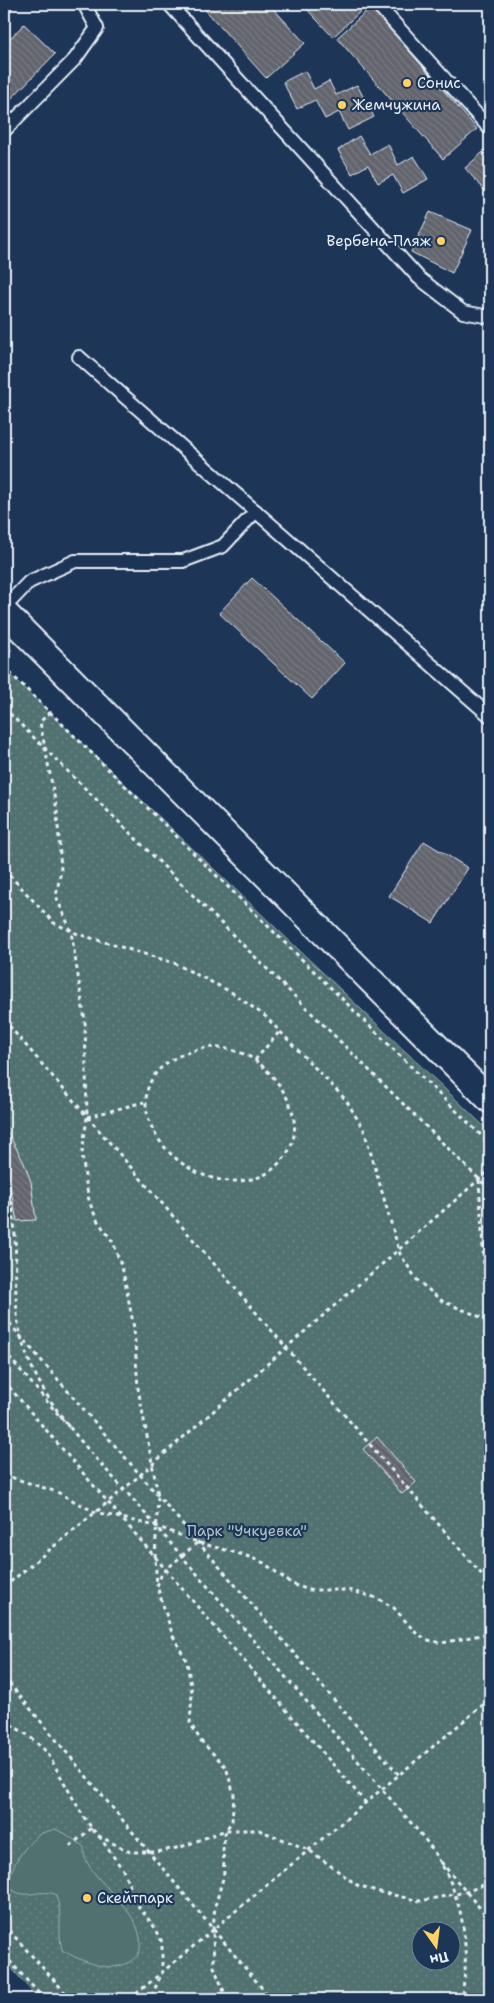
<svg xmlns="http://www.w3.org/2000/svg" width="494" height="2003" font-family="'Shantell Sans',sans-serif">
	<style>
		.park { fill: url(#park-dots); stroke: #9cb0b4; fill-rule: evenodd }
		.pitch { fill: #51706f; stroke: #9cb0b4 }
		.building { fill: url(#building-back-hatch); stroke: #e8f1f8 }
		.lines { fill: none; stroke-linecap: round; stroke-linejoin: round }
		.service-casing { stroke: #e8f1f8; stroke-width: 16 }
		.minor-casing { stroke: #e8f1f8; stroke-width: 29 }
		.path { stroke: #e8f1f8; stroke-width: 3; stroke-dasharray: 4 4; stroke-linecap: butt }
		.service { stroke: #1d3557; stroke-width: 12 }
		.minor { stroke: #1d3557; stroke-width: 25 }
		.poi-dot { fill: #ffd166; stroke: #1d3557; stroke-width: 2 }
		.labels { text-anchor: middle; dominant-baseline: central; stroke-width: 4.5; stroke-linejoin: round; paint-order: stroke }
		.poi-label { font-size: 15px; fill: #e8f1f8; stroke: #1d3557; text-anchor: start }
		.park-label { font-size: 15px; fill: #b3c4c8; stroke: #1d3557 }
	</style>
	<defs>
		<pattern id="park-dots" width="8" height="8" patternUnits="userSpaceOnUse" patternTransform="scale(1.25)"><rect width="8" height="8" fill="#51706f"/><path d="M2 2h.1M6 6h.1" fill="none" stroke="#6a8584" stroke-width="1.8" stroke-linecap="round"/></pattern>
		<pattern id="building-back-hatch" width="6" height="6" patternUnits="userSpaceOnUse" patternTransform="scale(1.25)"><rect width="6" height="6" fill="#62646c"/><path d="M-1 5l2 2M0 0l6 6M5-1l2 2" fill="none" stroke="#787b82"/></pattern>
	</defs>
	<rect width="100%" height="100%" fill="#1d3557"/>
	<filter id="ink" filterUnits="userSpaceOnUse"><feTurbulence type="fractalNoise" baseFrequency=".02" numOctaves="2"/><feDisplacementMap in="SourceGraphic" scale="10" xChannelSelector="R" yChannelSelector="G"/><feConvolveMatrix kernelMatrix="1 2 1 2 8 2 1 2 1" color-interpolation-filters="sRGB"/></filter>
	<g filter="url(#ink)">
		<!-- park -->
		<path class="park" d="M4 669 490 1132V1999H38L4 1959ZM422 1930H452V1960H422Z"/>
		<!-- pitch -->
		<path class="pitch" d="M55 1829 66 1834 84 1847C84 1852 84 1858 87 1862 101 1889 145 1914 140 1949 139 1955 135 1958 131 1961 111 1975 81 1961 62 1950 57 1931 64 1913 55 1894 41 1889 27 1899 14 1891 0 1878 26 1843 40 1834 44 1832 50 1831 55 1829Z"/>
		<!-- building -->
		<g class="building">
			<polygon points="200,4 269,4 305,43 266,78"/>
			<polygon points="302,4 365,4 367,5 333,37"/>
			<polygon points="371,7 477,129 443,159 337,38"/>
			<polygon points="24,24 55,54 4,106 4,45"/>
			<polygon points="305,71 314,89 329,81 336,95 357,85 374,117 348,130 339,112 325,119 315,100 297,109 283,82"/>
			<polygon points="359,136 370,154 388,144 398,165 414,156 428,179 403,193 393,175 378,183 368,165 352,174 338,150"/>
			<polygon points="490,146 490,197 465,168"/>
			<polygon points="430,212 472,230 452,273 411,252"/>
			<polygon points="490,277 490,293 482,285"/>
			<polygon points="252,578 345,663 312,699 219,613"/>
			<polygon points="424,841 468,868 433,923 389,896"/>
			<polygon points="4,1125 24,1163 31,1182 36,1220 17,1221 9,1181 4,1165"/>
			<polygon points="377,1437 416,1482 402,1494 363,1449"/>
		</g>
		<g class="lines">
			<defs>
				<g id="service">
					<polyline points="169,4 419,278 463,312 490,317"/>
					<polyline points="377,4 490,129"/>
					<polyline points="4,6 6,4"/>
					<polyline points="4,131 75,59 97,28 84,4"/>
					<polyline points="79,357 490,716"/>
					<polyline points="4,608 29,582 75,561 183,561 223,546 256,511"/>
				</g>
				<polyline id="minor" points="4,612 490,1100"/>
			</defs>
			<!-- service casing -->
			<use href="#service" class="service-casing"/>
			<!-- minor casing -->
			<use href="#minor" class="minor-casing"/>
			<!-- path -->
			<g class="path">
				<polyline points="4,655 11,649"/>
				<polyline points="4,667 490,1144"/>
				<polyline points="4,708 490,1190"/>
				<polyline points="50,712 40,722 57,811 61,870 56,896 71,931 85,1021 87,1117 82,1154 86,1183 89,1201 97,1220 113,1242 123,1271 134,1328 138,1388 158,1495 155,1558 157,1586"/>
				<polyline points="4,869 54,923 78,934 174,963 231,992 265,1016 346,1100 364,1130 400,1254 417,1280 442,1301 490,1321"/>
				<polyline points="4,1020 490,1584"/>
				<path d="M209 1047C225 1048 243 1051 256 1061 286 1084 311 1129 281 1161 272 1171 265 1176 252 1179 168 1199 85 1069 209 1047Z"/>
				<polyline points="255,1060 280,1031"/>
				<polyline points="87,1117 144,1102"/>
				<path d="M4 1178C21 1221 13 1268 17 1314 24 1386 84 1445 130 1496L412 1824C421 1835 431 1846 438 1858 464 1901 471 1951 461 1999"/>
				<polyline points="479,1180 484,1266 490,1294"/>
				<polyline points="4,1317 399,1775"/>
				<polyline points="4,1351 69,1427"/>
				<polyline points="4,1381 366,1803"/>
				<polyline points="4,1475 57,1492 95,1512 156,1526 200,1543 244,1555 264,1563 292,1584 309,1590 348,1590 377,1598 394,1608 416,1633 428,1640 442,1643 490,1633"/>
				<polyline points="197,1543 162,1573 157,1586 173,1636 187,1662 192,1693 190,1723 201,1741 226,1767 234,1795 232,1821 226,1830 223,1844 224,1875 215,1906 213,1930 214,1967 227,1999"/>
				<polyline points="4,1587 124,1489 490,1170"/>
				<polyline points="4,1677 271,1999"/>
				<polyline points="4,1720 29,1736 47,1752 83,1816 97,1835 130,1852 157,1852 181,1847 226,1830 259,1830 309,1850 357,1885 380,1892 420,1901 466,1892 490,1882"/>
				<polyline points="99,1836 123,1870 139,1907 156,1929 162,1942 162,1973 150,1999"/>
				<polyline points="70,1846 92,1828"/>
				<polyline points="441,1862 490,1920"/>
				<polyline points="4,1892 9,1887"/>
				<polyline points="4,1925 71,1999"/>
				<polyline points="4,1955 44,1999"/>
				<polyline points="130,1999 490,1699"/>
			</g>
			<!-- service -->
			<use href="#service" class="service"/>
			<!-- minor -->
			<use href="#minor" class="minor"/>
		</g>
	</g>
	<!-- markers -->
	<g class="poi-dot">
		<circle cx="407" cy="83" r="5"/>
		<circle cx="342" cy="105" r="5"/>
		<circle cx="441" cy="241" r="5"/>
		<circle cx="87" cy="1898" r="5"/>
	</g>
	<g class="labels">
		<!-- poi labels -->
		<g class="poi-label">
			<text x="417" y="83">Сонис</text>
			<text x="352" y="105">Жемчужина</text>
			<text x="431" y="241" text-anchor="end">Вербена-Пляж</text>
			<text x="97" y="1898">Скейтпарк</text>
		</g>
		<!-- park labels -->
		<g class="park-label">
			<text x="247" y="1531">Парк "Учкуевка"</text>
		</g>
	</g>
	<!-- margin -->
	<rect width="494" height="2003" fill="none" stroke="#1d3557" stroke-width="20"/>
	<rect x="10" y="10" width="474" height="1983" fill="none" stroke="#e8f1f8" stroke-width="2" filter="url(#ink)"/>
	<!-- north arrow -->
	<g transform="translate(436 1946) rotate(166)"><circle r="24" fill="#1d3557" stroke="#6e8097"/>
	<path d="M0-4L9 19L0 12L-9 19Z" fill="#ffd166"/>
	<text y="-8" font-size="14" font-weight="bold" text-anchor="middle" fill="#e8f1f8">Пн</text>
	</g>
</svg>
